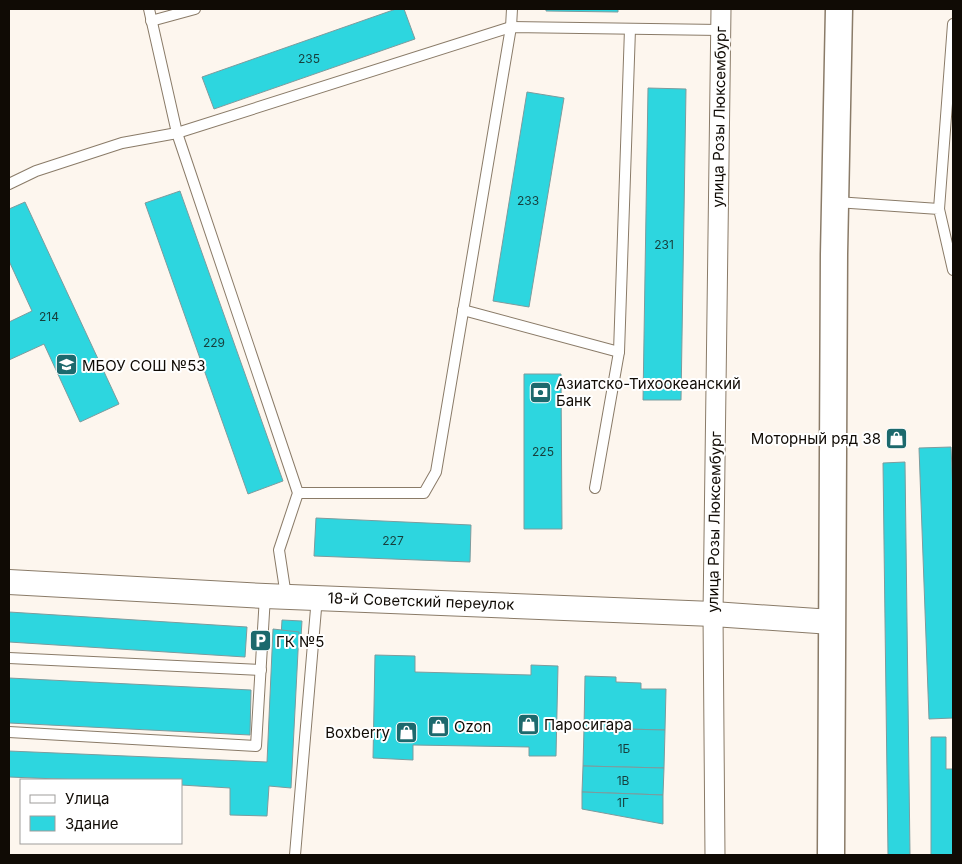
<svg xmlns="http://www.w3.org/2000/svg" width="962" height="864" font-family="Inter,sans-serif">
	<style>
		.building { fill: #2dd6df; stroke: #7d9b9d }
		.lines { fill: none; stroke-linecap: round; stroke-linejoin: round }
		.service-casing { stroke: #8a7b68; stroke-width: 12 }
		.minor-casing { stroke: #8a7b68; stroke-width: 21 }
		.tertiary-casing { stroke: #8a7b68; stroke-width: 26 }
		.secondary-casing { stroke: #8a7b68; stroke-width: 29 }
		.service { stroke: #fff; stroke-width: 10 }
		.minor { stroke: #fff; stroke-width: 19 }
		.tertiary { stroke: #fff; stroke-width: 24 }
		.secondary { stroke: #fff; stroke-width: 26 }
		.labels { text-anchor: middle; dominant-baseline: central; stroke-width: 4; stroke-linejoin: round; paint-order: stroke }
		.number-label { font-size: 12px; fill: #173e3c }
		.street-label { font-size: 15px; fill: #100b05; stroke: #fff }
		.poi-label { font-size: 15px; fill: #100b05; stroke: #fff; text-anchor: start }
	</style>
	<rect width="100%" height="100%" fill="#fdf6ee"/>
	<!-- building -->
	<g class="building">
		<polygon points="396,9 404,9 415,39 214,109 202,77"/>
		<polygon points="546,9 618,9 618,12 546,11"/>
		<polygon points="648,88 686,89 681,400 643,400"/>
		<polygon points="527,92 564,98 529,307 493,301"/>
		<polygon points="180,191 283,481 248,494 145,203"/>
		<polygon points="25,202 119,404 80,422 44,344 9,360 9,322 32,311 9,261 9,209"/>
		<polygon points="524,374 561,374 562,529 524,529"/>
		<polygon points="892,431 905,431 905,446 891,445"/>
		<polygon points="951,447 953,493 953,718 929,719 919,448"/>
		<polygon points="905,462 910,855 888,855 883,463"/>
		<polygon points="316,518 471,525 470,562 314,556"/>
		<polygon points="9,612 247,627 245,657 9,642"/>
		<polygon points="282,620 302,621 301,637 281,637"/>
		<polygon points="273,629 299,632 291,788 269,786 267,816 230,815 230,788 181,785 181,780 82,780 9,777 9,751 267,762"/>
		<polygon points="375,655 415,656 415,672 531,675 531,665 558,666 556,756 529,756 529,747 413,745 413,760 373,758"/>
		<polygon points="585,676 616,677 616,682 641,683 641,689 666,689 665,730 584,728"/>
		<polygon points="9,678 251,690 250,735 9,723"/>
		<polygon points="584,728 665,730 664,768 583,766"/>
		<polygon points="931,737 946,737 946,769 953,769 953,855 931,855"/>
		<polygon points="583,766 664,768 663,795 582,792"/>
		<polygon points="582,792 663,795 663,824 582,809"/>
	</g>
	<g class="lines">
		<defs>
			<g id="service">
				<polyline points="149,9 177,133 298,493 279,550 286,596"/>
				<polyline points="151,21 195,9"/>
				<polyline points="9,184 36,171 122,143 177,133 511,27 720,30"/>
				<polyline points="836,202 939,209 953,270"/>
				<polyline points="939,209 953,24"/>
				<polyline points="463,310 619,352"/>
				<polyline points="595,488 619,352 630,29"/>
				<polyline points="298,493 424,493 436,472 511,27 512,9"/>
				<polyline points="9,658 261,670"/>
				<polyline points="9,732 256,746 265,596"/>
				<polyline points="295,855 317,597"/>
			</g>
			<polyline id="minor" points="715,855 713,614 721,9"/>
			<polyline id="tertiary" points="9,582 265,596 713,614 832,622"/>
			<polyline id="secondary" points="831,855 834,254 839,9"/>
		</defs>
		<!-- service casing -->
		<use href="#service" class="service-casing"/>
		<!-- minor casing -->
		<use href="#minor" class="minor-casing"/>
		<!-- tertiary casing -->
		<use href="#tertiary" class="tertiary-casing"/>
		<!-- secondary casing -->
		<use href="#secondary" class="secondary-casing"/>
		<!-- service -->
		<use href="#service" class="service"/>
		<!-- minor -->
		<use href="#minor" class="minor"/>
		<!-- tertiary -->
		<use href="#tertiary" class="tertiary"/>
		<!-- secondary -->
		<use href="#secondary" class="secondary"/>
	</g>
	<!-- icons -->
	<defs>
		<symbol id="school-square" viewBox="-11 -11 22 22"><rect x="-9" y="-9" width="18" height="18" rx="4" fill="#1c696d" stroke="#fff"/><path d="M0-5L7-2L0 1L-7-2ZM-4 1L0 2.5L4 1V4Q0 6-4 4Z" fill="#fff"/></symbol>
		<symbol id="bank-square" viewBox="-11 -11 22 22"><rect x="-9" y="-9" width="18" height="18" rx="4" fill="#1c696d" stroke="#fff"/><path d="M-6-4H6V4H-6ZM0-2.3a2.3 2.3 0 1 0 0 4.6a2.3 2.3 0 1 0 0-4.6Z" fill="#fff"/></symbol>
		<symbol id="shop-square" viewBox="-11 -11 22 22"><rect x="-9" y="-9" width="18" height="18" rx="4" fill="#1c696d" stroke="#fff"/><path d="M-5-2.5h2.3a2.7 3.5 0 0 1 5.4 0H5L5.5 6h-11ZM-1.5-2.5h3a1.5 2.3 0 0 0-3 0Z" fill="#fff"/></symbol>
		<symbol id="parking-square" viewBox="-11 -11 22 22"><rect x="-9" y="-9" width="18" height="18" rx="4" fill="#1c696d" stroke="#fff"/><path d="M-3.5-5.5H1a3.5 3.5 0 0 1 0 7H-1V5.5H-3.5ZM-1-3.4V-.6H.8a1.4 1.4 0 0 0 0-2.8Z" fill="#fff"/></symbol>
	</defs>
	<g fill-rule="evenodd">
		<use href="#school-square" x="54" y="352" width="25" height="25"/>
		<use href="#bank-square" x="528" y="380" width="25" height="25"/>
		<use href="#shop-square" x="884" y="426" width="25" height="25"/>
		<use href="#parking-square" x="248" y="628" width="25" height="25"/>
		<use href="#shop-square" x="516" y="712" width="25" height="25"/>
		<use href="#shop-square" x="426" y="714" width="25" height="25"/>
		<use href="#shop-square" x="394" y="720" width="25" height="25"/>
	</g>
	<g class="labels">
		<!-- number labels -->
		<g class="number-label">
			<text x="309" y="58">235</text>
			<text x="528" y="200">233</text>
			<text x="664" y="244">231</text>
			<text x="49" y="316">214</text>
			<text x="214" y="342">229</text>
			<text x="543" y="451">225</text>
			<text x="393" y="540">227</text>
			<text x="624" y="748">1Б</text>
			<text x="623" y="780">1В</text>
			<text x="623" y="802">1Г</text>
		</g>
		<!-- street labels -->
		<g class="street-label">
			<text transform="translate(719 117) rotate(-89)">улица Розы Люксембург</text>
			<text transform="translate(714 522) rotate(-89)">улица Розы Люксембург</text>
			<text transform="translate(421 601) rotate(2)">18-й Советский переулок</text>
		</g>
		<!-- poi labels -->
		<g class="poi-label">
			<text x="82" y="365">МБОУ СОШ №53</text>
			<text x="556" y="383">Азиатско-Тихоокеанский<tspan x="556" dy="17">Банк</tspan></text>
			<text x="881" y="438" text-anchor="end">Моторный ряд 38</text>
			<text x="276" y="641">ГК №5</text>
			<text x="544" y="724">Паросигара</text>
			<text x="454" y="726">Ozon</text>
			<text x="390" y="732" text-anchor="end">Boxberry</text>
		</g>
	</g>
	<!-- border -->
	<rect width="962" height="864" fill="none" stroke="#100b05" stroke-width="20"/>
	<!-- legend -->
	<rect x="20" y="779" width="162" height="65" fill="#ffffff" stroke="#9f9d9b"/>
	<rect x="30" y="795" width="25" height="8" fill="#ffffff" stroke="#9f9d9b"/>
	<text x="65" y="804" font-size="15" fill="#100b05">Улица</text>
	<rect x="30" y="816" width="25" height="15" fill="#2dd6df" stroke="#9f9d9b"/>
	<text x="65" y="829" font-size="15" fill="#100b05">Здание</text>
</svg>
